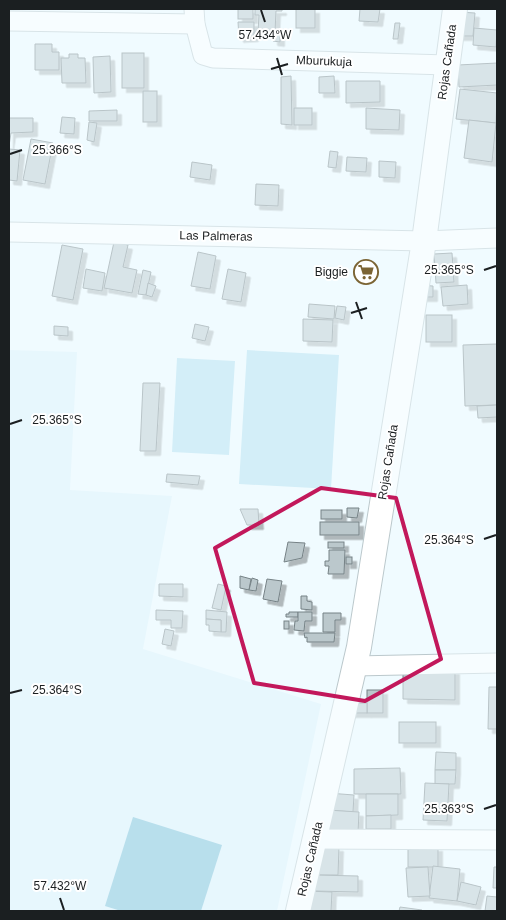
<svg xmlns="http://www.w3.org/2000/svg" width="506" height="920" font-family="Arial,sans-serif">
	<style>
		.built { fill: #dcf1fa }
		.green { fill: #b0deef }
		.water { fill: #74bcd6 }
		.building { fill: #bbc8cc; stroke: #768286; filter: url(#shadow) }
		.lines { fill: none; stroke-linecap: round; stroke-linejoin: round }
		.minor-casing { stroke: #bbc8cc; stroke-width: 21 }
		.major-casing { stroke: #bbc8cc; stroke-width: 26 }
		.minor { stroke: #fff; stroke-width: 19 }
		.major { stroke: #fff; stroke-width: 24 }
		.marked { fill: none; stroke: #c2185b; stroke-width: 4; stroke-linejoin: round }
		.ticks { fill: none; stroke: #1b1f21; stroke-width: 2 }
		.labels { text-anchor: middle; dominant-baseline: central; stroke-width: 4; stroke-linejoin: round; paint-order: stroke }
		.street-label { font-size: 12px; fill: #1b1f21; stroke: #fff }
		.poi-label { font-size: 12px; fill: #1b1f21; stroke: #fff; text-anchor: end }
		.ticks-label { font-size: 12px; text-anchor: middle; fill: #1b1f21; stroke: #fff; stroke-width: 4; stroke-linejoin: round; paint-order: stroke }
	</style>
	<defs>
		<filter id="shadow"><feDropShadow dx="4.5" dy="4.5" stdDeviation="0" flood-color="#0004"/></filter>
	</defs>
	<rect width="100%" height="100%" fill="#f0fbff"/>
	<!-- built -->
	<polygon class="built" points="9,350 77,352 70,490 172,496 143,649 321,704 277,911 9,911"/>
	<!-- green -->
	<g class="green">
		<polygon points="247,350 339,355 331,489 239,484"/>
		<polygon points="177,358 235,361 229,455 172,452"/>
	</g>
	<!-- water -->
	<polygon class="water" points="133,817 222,845 201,911 121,911 105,906"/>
	<!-- building -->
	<g class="building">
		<rect x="238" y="9" width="15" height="10"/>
		<polygon points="255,9 282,9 282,11 276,11 275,32 258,32 259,15 255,15"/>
		<rect x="296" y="9" width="19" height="19"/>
		<polygon points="360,9 380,9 378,22 359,21"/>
		<polygon points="459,12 475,13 473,36 458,36"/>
		<polygon points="238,22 254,22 254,37 239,38"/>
		<polygon points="395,23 400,23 398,39 393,39"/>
		<polygon points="474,28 497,30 496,47 473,45"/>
		<polygon points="273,33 280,33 280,42 273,41"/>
		<polygon points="35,44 52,44 52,52 59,52 59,70 35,70"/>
		<rect x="122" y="53" width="22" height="35"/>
		<polygon points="69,54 78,54 78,58 85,58 86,83 62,83 61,58 69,58"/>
		<polygon points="110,56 111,92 94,93 93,57"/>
		<polygon points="497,63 497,85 459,87 458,65"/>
		<polygon points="291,76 292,125 281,124 281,77"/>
		<polygon points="334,76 335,93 319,93 319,77"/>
		<polygon points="346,81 380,81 380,102 346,103"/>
		<polygon points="460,89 497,93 496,123 456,119"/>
		<rect x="143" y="91" width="14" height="31"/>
		<rect x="294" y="108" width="18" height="17"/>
		<polygon points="366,108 400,110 399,130 366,129"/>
		<polygon points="117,110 117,121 89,121 89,111"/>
		<polygon points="62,117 75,118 74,134 60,133"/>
		<polygon points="9,118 33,118 33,132 11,133 9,146"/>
		<polygon points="469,120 496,123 492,162 464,158"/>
		<polygon points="89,122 97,123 94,142 87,140"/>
		<polygon points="31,139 53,143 45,184 23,180"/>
		<polygon points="9,149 20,150 17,181 9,180"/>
		<polygon points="330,151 338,152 336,168 328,167"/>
		<polygon points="347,157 367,158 366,172 346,171"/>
		<polygon points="379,161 396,162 395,178 379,177"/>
		<polygon points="192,162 212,165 210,180 190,177"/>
		<polygon points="256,184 279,185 278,206 255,205"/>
		<polygon points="114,242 128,245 123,267 137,270 132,293 104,288"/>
		<polygon points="62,245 83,249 73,300 52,296"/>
		<polygon points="198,252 216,256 210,289 191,286"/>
		<polygon points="452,253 454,282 436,283 434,254"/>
		<polygon points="86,269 105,273 102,291 83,288"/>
		<polygon points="228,269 246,273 241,302 222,299"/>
		<polygon points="143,270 151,272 146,295 138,294"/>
		<polygon points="148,283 156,286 152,297 146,295"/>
		<polygon points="417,285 433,286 433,297 417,297"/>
		<polygon points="467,285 468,304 443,306 441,287"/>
		<polygon points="309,304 335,306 334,319 308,317"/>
		<polygon points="337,306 346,307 344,320 335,318"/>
		<rect x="426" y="315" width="26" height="27"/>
		<polygon points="303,319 333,320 332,342 303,341"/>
		<polygon points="195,324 209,327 205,341 192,338"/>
		<polygon points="54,326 68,327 68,336 54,335"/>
		<polygon points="497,344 497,405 465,406 463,345"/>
		<polygon points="143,383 160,383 156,451 140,451"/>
		<polygon points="497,405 497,417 478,418 477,406"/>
		<polygon points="167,474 200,476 198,485 166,482"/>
		<polygon points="347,508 359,508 357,518 347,517"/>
		<polygon points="240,509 258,509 259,525 247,525"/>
		<rect x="321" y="510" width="21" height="9"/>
		<rect x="320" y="522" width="39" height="13"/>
		<polygon points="288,542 305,543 302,558 284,562"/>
		<rect x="328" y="542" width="16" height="6"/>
		<polygon points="329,550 345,550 344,574 328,574 329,566 325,566 325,561 329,561"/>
		<rect x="346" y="557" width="6" height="7"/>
		<polygon points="240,576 251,579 249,590 240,588"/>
		<polygon points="252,578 258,580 256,591 249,590"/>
		<polygon points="267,579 282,581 278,602 263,599"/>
		<polygon points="159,584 183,584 183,597 159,596"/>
		<polygon points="218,584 226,586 221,610 212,608"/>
		<polygon points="301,596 307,596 307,601 312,602 312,610 301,609"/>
		<polygon points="156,610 183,611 182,628 171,628 171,620 156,620"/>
		<polygon points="206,610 227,612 226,632 221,632 221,620 206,619"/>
		<polygon points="289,612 298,612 298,617 286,617 286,614 289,614"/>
		<polygon points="298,612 312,612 312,621 305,621 304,631 294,630 295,621 298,621"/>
		<polygon points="323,613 341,613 341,620 335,620 335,632 323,632"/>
		<polygon points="206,619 221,620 221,632 209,631 209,625 206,625"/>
		<rect x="284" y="621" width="5" height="8"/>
		<polygon points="165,629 174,631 171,646 162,644"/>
		<polygon points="304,633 335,633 334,642 307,642 307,637 305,638"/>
		<polygon points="403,670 455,670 455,700 403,699"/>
		<polygon points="489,687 497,687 497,729 488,729"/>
		<rect x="367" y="690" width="16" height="23"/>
		<rect x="350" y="703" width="17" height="10"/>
		<rect x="399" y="722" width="37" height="21"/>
		<polygon points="436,752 456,753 456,770 435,770"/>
		<polygon points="400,768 401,794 354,794 354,769"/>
		<polygon points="435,770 456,770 455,784 435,784"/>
		<polygon points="425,783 449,784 447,821 423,820"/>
		<polygon points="328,793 354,795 353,812 327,810"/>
		<polygon points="366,794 398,794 398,815 366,816"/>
		<polygon points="327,810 359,812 358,833 325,831"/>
		<polygon points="391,815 391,829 366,829 366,816"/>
		<polygon points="317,847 339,847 338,875 315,875"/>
		<rect x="408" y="847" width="30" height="20"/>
		<polygon points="433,866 460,869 457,901 429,898"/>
		<polygon points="428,867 430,896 408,897 406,868"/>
		<polygon points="494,867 497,867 497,888 493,888"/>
		<polygon points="315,875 358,876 358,892 314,891"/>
		<polygon points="461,882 481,887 476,905 457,901"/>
		<polygon points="306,891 332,892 331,911 305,911"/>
		<polygon points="487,896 497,897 497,911 485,911"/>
		<polygon points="400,907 422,910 422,911 399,911"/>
	</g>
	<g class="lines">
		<defs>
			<g id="minor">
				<polyline points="194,9 195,24 203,55 213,58 447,65"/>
				<polyline points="9,21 195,24"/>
				<polyline points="9,232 424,241 497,238"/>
				<polyline points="355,666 497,663"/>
				<polyline points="315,839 497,840"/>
			</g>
			<polyline id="major" points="298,911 359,647 424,241 455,9"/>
		</defs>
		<!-- minor casing -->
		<use href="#minor" class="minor-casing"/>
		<!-- major casing -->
		<use href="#major" class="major-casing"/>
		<!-- minor -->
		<use href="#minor" class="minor"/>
		<!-- major -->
		<use href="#major" class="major"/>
	</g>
	<!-- marked area -->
	<path d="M0 0H506V920H0ZM321 488 396 498 441 659 365 701 254 683 215 548Z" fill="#f0fbff" fill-opacity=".55" fill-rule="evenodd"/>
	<path class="marked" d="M321 488 396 498 441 659 365 701 254 683 215 548Z"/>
	<!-- ticks -->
	<path class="ticks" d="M261 10 265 22M277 58 282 75M271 69 288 64M10 154 22 150M484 270 496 266M356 302 362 319M351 313 367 308M10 424 22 420M484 539 496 535M10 693 22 690M484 809 496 805M60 898 64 910"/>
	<!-- icons -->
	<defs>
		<symbol id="supermarket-ring" viewBox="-11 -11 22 22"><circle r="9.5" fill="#fff" stroke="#7b6434" stroke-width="1.5"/><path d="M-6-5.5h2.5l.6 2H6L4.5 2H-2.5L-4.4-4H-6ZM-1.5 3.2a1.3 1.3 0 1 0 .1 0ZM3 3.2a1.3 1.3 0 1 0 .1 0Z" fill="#7b6434"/></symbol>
	</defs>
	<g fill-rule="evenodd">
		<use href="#supermarket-ring" x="352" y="258" width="28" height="28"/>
	</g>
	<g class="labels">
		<!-- street labels -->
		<g class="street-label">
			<text transform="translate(324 61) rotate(2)">Mburukuja</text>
			<text transform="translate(447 62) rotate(-82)">Rojas Cañada</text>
			<text transform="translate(216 236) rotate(1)">Las Palmeras</text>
			<text transform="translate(388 462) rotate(-81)">Rojas Cañada</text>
			<text transform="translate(310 859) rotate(-77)">Rojas Cañada</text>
		</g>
		<!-- poi labels -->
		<g class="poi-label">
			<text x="348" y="272">Biggie</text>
		</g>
	</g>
	<g class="ticks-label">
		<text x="265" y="39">57.434°W</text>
		<text x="57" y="154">25.366°S</text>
		<text x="449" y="274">25.365°S</text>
		<text x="57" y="424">25.365°S</text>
		<text x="449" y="544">25.364°S</text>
		<text x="57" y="694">25.364°S</text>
		<text x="449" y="813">25.363°S</text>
		<text x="60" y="890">57.432°W</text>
	</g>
	<!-- border -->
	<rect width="506" height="920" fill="none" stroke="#1b1f21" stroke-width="20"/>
</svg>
